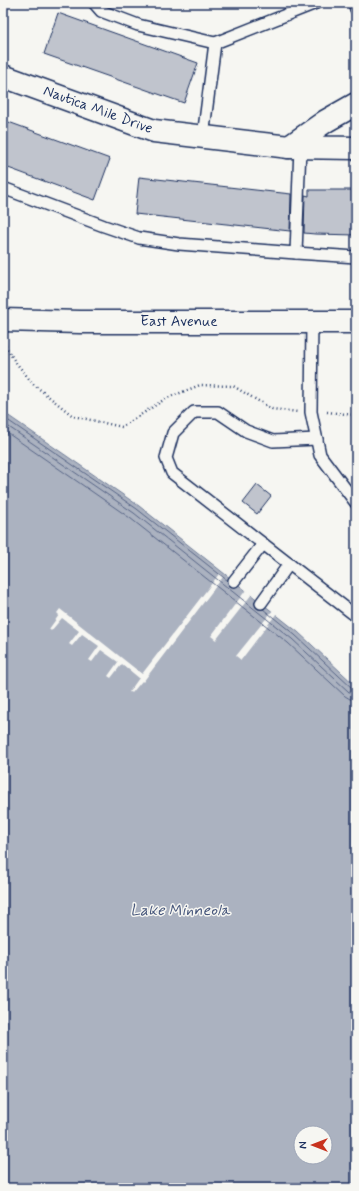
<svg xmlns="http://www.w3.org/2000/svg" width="359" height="1191" font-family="Mynerve,sans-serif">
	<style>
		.water { fill: #abb2c0; stroke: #717e99; fill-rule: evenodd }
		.pier { fill: #f6f6f2 }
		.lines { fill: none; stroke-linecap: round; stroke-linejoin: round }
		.shore { stroke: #556385; stroke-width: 1 }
		.building { fill: #c0c4cd; stroke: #1b2f5e }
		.lane-casing { stroke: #1b2f5e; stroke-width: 14 }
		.street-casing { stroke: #1b2f5e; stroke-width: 25 }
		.secondary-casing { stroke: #1b2f5e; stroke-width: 25 }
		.path { stroke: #1b2f5e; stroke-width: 2.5; stroke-dasharray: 1 3; stroke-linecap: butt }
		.lane { stroke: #f6f6f2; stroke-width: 11 }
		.street { stroke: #f6f6f2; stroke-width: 22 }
		.secondary { stroke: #f6f6f2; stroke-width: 22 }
		.labels { text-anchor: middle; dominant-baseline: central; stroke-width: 3; stroke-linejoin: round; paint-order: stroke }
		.street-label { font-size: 15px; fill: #1b2f5e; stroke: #f6f6f2 }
		.water-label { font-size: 16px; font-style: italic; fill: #46567b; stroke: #f6f6f2 }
	</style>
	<rect width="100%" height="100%" fill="#f6f6f2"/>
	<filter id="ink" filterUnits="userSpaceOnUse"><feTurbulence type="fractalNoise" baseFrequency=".025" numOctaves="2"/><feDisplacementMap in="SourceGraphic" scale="8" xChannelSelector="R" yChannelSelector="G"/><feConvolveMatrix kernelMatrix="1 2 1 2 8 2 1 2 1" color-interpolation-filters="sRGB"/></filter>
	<g filter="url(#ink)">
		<!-- water -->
		<path class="water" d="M3 412 139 506 298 632 356 686V1188H3ZM301 1133H325V1157H301Z"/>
		<!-- pier -->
		<g class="pier">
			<polygon points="219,574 223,577 143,682 142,681 132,693 129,692 139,678 122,664 111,678 108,676 118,662 101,650 92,662 89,660 99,646 82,634 72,646 69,644 79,631 62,618 51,631 49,629 59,615 57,613 60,609 142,674"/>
			<polygon points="246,590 252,594 216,640 211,636"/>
			<polygon points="273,610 277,613 241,660 236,656"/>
		</g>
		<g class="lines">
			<!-- shore -->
			<g class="shore">
				<polyline points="3,417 137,509 228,581"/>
				<polyline points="3,423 134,513 292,639 349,692 356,694"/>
				<polyline points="3,430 130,518 288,643 345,696 350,699 356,700"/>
				<polyline points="263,609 295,635 352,688 356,689"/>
			</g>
		</g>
		<!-- building -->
		<g class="building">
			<polygon points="58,13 198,63 184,103 44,54"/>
			<polygon points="3,120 110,159 95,200 3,166"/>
			<polygon points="139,177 291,194 290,231 135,214"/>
			<polygon points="309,190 356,190 356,235 315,234 304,233 305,195 309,196"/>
			<polygon points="257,485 271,496 257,514 243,503"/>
		</g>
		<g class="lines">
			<defs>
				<g id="lane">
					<polyline points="94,3 101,11 138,25 215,43"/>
					<polyline points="354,3 356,9"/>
					<polyline points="203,137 215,43 316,3"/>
					<polyline points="3,188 104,226 139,238 179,244 296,253 300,147"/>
					<polyline points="296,253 356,257"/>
					<polyline points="312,322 311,412 320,455 356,503"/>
					<polyline points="317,439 273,441 246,431 218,412 194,412 173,433 166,458 172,473 356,616"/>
					<polyline points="234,581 263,544"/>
					<polyline points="261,603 289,564"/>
				</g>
				<g id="street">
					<polyline points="3,76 154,131 289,147"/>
					<polyline points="356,104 326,121 289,147 356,148"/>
				</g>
				<polyline id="secondary" points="3,320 80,322 356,322"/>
			</defs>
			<!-- lane casing -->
			<use href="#lane" class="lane-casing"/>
			<!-- street casing -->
			<use href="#street" class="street-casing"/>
			<!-- secondary casing -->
			<use href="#secondary" class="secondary-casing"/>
			<!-- path -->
			<g class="path">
				<polyline points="3,342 14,360 33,384 73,416 122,427 165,399 200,385 233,386 272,409 298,412"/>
				<polyline points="327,412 356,415"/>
			</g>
			<!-- lane -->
			<use href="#lane" class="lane"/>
			<!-- street -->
			<use href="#street" class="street"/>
			<!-- secondary -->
			<use href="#secondary" class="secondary"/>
		</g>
	</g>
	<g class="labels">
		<!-- street labels -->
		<g class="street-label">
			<text transform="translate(98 110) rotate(20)">Nautica Mile Drive</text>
			<text x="179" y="322">East Avenue</text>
		</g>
		<!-- water labels -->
		<g class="water-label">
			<text x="180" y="910">Lake Minneola</text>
		</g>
	</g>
	<!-- margin -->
	<rect width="359" height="1191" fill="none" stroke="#f6f6f2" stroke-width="16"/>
	<rect x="8" y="8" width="343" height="1175" fill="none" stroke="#1b2f5e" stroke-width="1.5" filter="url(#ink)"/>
	<!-- north arrow -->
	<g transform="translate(313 1145) rotate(270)"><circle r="19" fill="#f6f6f2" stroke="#9ea6b7"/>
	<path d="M0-3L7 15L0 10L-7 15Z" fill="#c8321e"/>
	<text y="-6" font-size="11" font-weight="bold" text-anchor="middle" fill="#1b2f5e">N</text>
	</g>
</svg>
